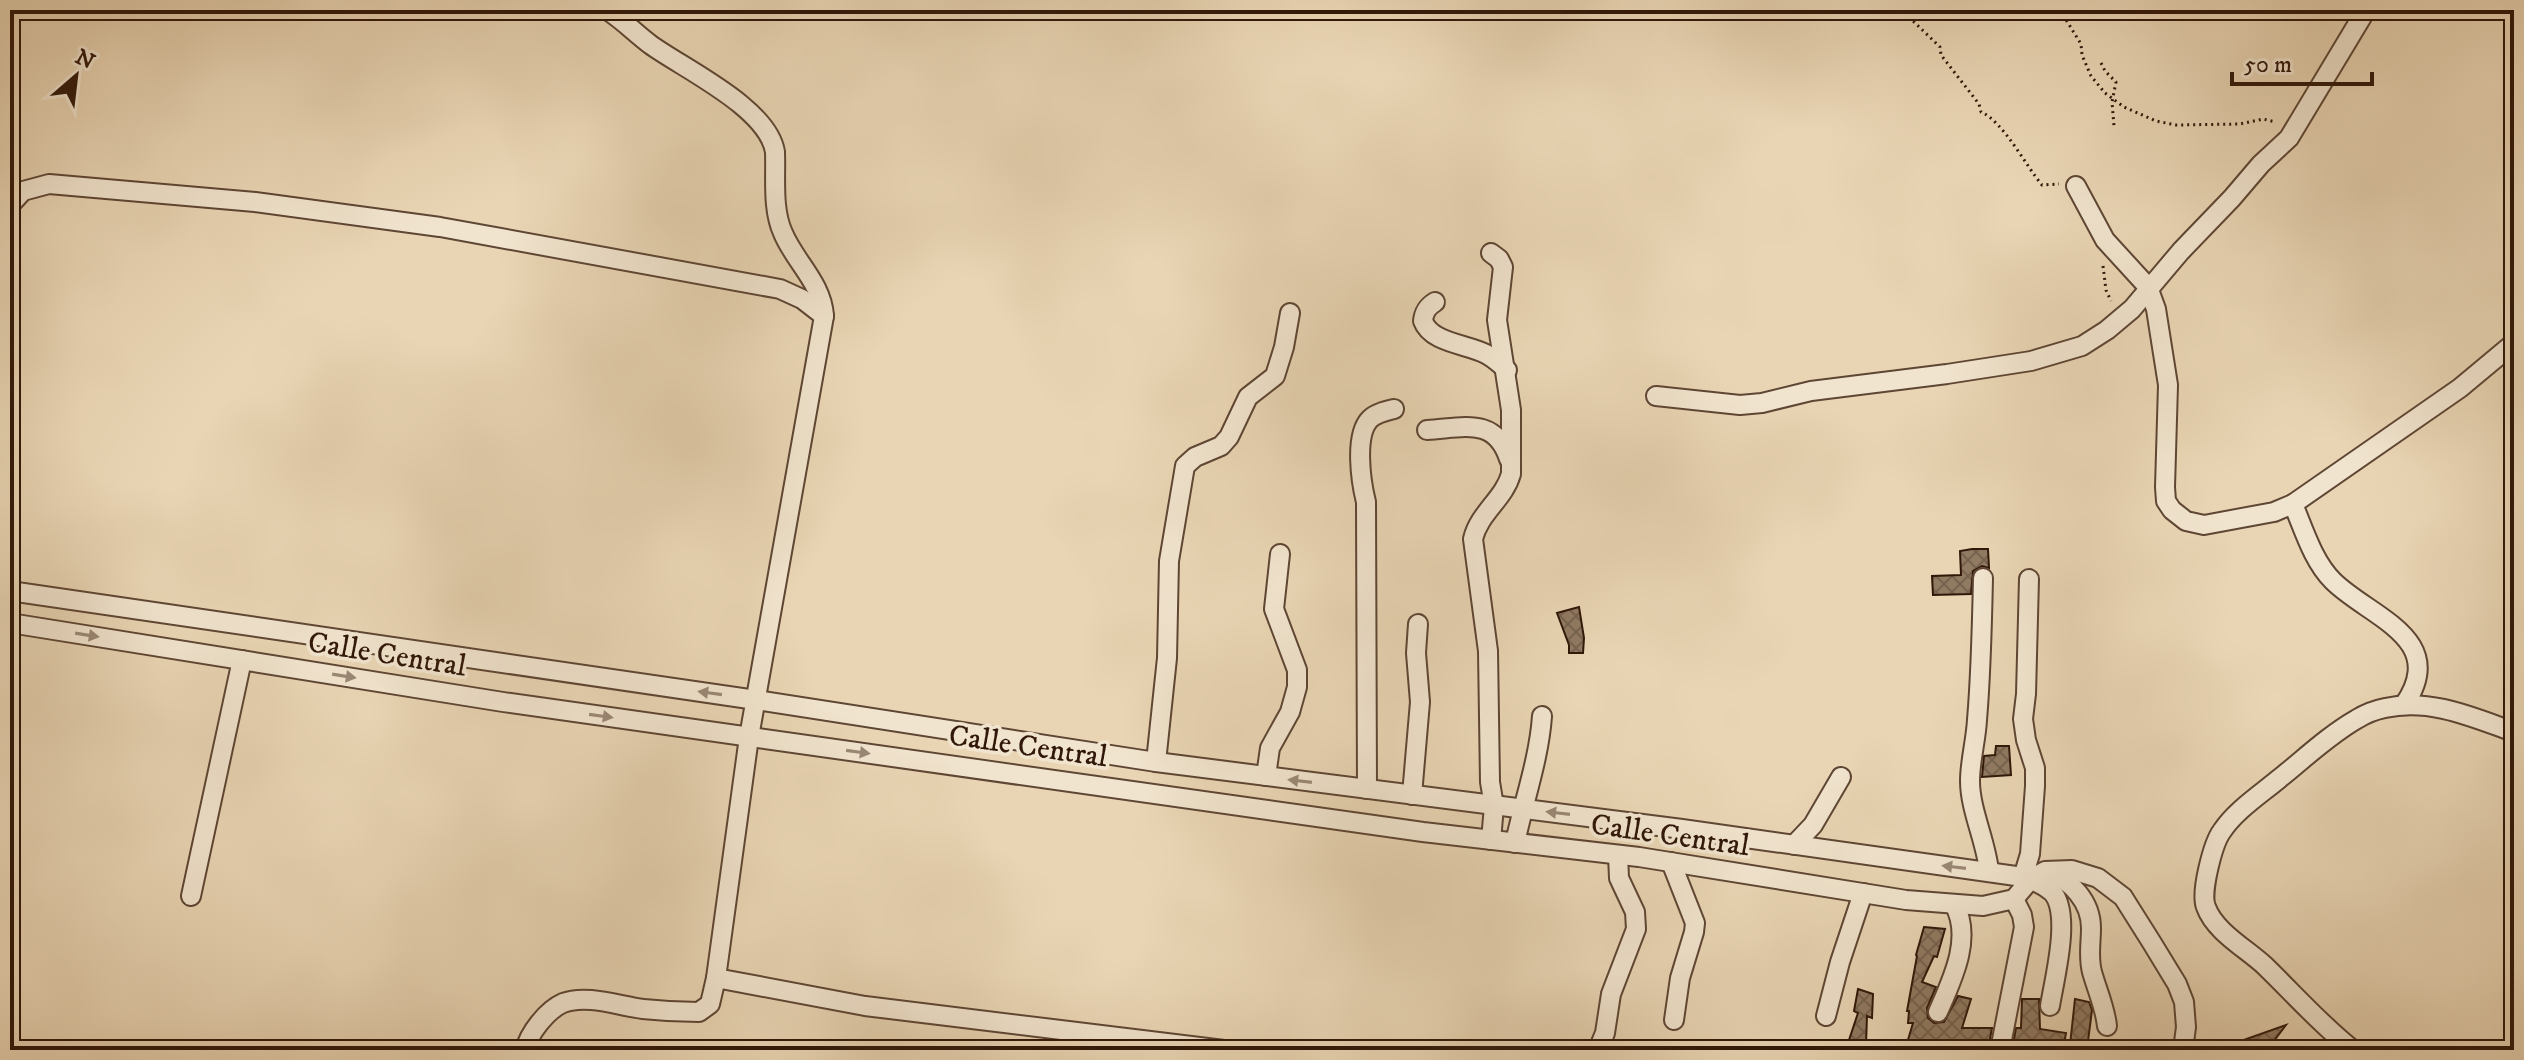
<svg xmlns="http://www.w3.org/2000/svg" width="2524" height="1060" font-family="'IM FELL DW Pica',serif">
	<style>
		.building { fill: url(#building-cross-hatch); stroke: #301709; stroke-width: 2 }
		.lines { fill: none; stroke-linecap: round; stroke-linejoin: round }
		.minor-casing { stroke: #5e4634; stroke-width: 22 }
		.path { stroke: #301709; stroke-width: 3; stroke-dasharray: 2 4; stroke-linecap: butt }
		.minor { stroke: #f1e4ce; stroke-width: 18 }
		.oneway { fill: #9a8875 }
		.labels { text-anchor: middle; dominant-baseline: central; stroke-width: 7; stroke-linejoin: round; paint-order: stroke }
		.street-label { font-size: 30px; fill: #301709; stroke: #f1e4ce }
	</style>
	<defs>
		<pattern id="building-cross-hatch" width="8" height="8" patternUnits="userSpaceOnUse" patternTransform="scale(2)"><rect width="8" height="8" fill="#907a62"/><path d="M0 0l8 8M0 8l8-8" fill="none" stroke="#76634f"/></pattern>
	</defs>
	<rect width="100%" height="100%" fill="#e9d5b4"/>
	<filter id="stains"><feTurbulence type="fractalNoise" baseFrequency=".0025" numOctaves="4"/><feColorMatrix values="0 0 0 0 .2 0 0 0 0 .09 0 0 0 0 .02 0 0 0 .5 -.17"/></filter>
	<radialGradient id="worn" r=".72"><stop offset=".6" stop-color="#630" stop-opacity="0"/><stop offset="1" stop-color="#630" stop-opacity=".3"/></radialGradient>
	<!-- building -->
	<g class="building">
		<polygon points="1972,549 1988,549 1989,568 1982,566 1973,571 1971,594 1933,595 1932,576 1961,575 1960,551"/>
		<polygon points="1579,607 1584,638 1583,653 1569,653 1569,645 1557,613"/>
		<polygon points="1996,746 2009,746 2011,775 1982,777 1984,756 1995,755"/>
		<polygon points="1924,927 1945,929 1937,957 1934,956 1922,982 1936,987 1927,1008 1928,1018 1934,1023 1944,1022 1958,996 1971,999 1962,1028 1992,1028 1988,1050 1905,1050 1913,1023 1908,1023 1909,1011 1907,1011 1917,956 1916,955"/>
		<polygon points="1858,989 1873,994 1872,1018 1867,1016 1866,1044 1848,1043 1858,1013 1854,1011"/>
		<polygon points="2022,999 2039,999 2040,1029 2066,1033 2063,1050 2012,1050 2016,1028 2021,1028"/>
		<polygon points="2075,999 2089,1002 2092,1010 2087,1049 2070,1045"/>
		<polygon points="2286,1025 2267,1050 2221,1050 2221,1048"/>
	</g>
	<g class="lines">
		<defs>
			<g id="minor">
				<polyline points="2076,186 2105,240 2148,287 2156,309 2168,385 2165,487 2166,501 2172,510 2186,521 2204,525 2274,512 2293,504 2460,388 2514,343"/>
				<polyline points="10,205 23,191 49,184 255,202 440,227 780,289 802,299 824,316"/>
				<path d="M1491 253 1499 259 1503 267 1497 320 1511 410V474C1504 499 1479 513 1473 539L1488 651 1490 782 1494 806 1491 840"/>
				<path d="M1435 302C1427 307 1424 312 1423 321 1431 343 1467 344 1486 354 1494 358 1500 364 1507 370"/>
				<polyline points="1656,396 1740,405 1762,403 1811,391 1947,374 2031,361 2082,346 2107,330 2132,309 2181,251 2232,198 2261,164 2289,138 2366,10"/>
				<path d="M1427 430C1463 428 1495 416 1509 459"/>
				<path d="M2293 504C2304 530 2313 561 2333 581 2369 617 2450 638 2404 705"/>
				<path d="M1983 578C1982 626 1981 673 1977 720 1976 740 1970 761 1970 781 1970 810 1986 841 1989 871"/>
				<path d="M10 591 756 700 1156 762 1682 829 2023 877C2033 880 2044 885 2052 892 2072 913 2054 980 2050 1006"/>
				<polyline points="10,623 503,702 1423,832 1639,857 1906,900 1983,906 2014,899 2031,879 2045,871 2072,870 2098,878 2123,897 2152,943 2177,984 2184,1002 2186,1027 2183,1050"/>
				<polyline points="1156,762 1167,658 1169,561 1185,466 1195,457 1221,446 1229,437 1248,397 1275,376 1284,347 1290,313"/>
				<polyline points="1266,776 1270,748 1290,712 1297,687 1297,670 1274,609 1280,554"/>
				<path d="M1367 789 1366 502C1361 482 1354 435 1370 419 1376 413 1386 411 1394 409"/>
				<polyline points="1412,795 1420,702 1416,653 1418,624"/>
				<path d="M1515 843C1524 800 1539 759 1542 716"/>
				<polyline points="1794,845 1813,825 1841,777"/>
				<polyline points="1671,862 1695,923 1694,932 1680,978 1674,1020"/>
				<path d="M2048 872C2071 880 2091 902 2091 928 2091 943 2088 957 2092 972 2097 990 2105 1007 2107 1026"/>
				<polyline points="2023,877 2030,854 2035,786 2035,768 2026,740 2023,719 2026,694 2029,579"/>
				<polyline points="191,896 242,660"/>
				<polyline points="716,978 865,1006 1224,1050"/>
				<path d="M1938 1012C1952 980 1973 938 1954 904"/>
				<polyline points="1826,1016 1840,962 1863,893"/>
				<path d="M525 1050C529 1033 547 1010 563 1003 587 994 619 1006 643 1009 662 1011 681 1012 699 1012L710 1004 716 978 749 737 824 316C822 283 795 262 783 233 772 209 776 178 775 152 768 108 686 70 651 45 636 34 623 20 607 10"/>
				<polyline points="1598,1050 1605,1033 1611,994 1636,929 1635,912 1619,878 1618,855"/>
				<polyline points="2000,1050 2024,927 2022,915 2014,899"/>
				<path d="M2353 1050C2321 1025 2294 994 2265 966 2247 949 2215 932 2206 907 2200 893 2213 843 2222 831 2236 810 2261 794 2280 778 2305 758 2329 735 2357 719 2365 714 2375 710 2385 708 2430 698 2472 717 2514 732"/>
			</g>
		</defs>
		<!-- minor casing -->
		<use href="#minor" class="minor-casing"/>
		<!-- path -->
		<g class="path">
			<path d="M1909 10 1913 21 1940 47 1941 55 1979 104 1981 112C2003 121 2026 166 2042 185L2059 184"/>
			<polyline points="2060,10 2081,44 2082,55 2091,76 2105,93 2124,107 2156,121 2176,125 2240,124 2263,119 2276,122"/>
			<polyline points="2101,63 2105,71 2116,82 2112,102 2114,126"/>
			<polyline points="2103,266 2106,290 2111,301"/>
		</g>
		<!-- minor -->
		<use href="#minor" class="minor"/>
	</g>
	<!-- one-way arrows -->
	<defs><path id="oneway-solid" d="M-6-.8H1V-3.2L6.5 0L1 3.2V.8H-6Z" transform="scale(2)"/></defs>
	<g class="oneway">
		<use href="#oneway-solid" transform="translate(87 635) rotate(9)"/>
		<use href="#oneway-solid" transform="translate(344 676) rotate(9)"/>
		<use href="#oneway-solid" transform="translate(710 693) rotate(-172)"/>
		<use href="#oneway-solid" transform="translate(601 716) rotate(8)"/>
		<use href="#oneway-solid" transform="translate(858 752) rotate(8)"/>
		<use href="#oneway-solid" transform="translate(1300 781) rotate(-173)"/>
		<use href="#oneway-solid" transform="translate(1558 813) rotate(-173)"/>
		<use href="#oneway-solid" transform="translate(1954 867) rotate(-173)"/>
	</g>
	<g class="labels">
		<!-- street labels -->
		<g class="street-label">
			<text transform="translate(387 655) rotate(9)">Calle Central</text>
			<text transform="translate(1028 747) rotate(8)">Calle Central</text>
			<text transform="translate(1670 836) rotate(8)">Calle Central</text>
		</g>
	</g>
	<!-- margin -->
	<rect width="2524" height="1060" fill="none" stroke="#e9d5b4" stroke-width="40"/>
	<rect x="12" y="12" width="2500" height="1036" fill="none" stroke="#301709" stroke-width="4"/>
	<rect x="20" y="20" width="2484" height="1020" fill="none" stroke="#301709" stroke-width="2"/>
	<!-- north arrow -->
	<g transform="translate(76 76) rotate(28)" stroke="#f1e4ce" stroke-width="6" paint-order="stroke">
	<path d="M0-6L14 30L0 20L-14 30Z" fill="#301709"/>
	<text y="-12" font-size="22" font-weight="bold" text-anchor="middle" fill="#301709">N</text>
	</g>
	<!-- scale -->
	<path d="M2232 72v12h140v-12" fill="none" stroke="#301709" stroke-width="4"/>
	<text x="2244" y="72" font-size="24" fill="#301709" stroke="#f1e4ce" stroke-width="6" paint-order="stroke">50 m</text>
	<rect width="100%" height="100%" filter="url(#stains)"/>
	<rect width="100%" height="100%" fill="url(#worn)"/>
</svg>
